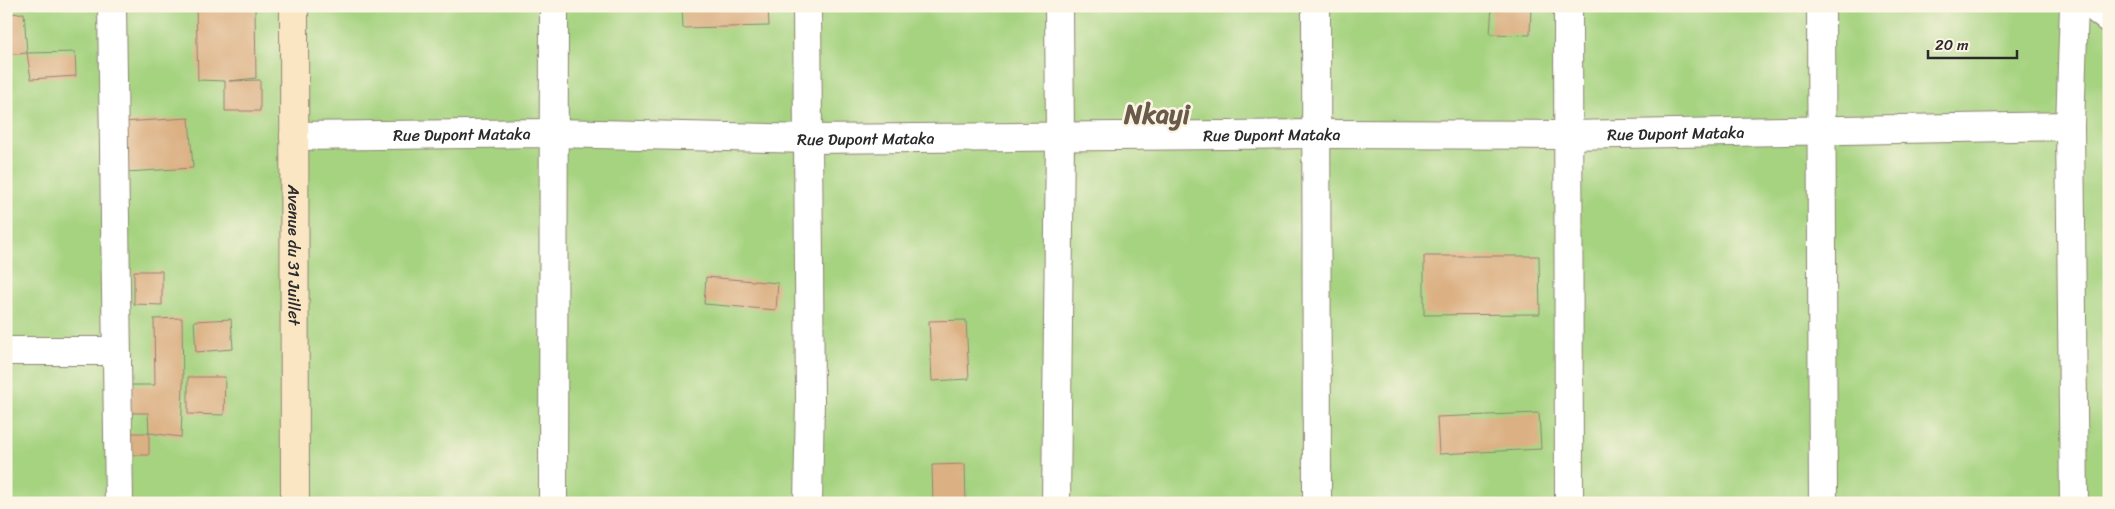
<svg xmlns="http://www.w3.org/2000/svg" width="2115" height="509" font-family="Sriracha,sans-serif">
	<style>
		.green { fill: #a6d380; stroke: #687f56 }
		.building { fill: #dbb083 }
		.lines { fill: none; stroke-linecap: round; stroke-linejoin: round }
		.street-casing { stroke: #8f8474; stroke-width: 30 }
		.secondary-casing { stroke: #8f8474; stroke-width: 30 }
		.street { stroke: #fff; stroke-width: 28 }
		.secondary { stroke: #fbe6c4; stroke-width: 28 }
		.labels { text-anchor: middle; dominant-baseline: central; stroke-width: 5; stroke-linejoin: round; paint-order: stroke }
		.street-label { font-size: 16px; fill: #2b2b2b; stroke: #fcf5e5 }
		.town-label { font-size: 26px; font-weight: bold; fill: #695a4a; stroke: #fcf5e5 }
	</style>
	<rect width="100%" height="100%" fill="#fcf5e5"/>
	<filter id="ink" filterUnits="userSpaceOnUse"><feTurbulence type="fractalNoise" baseFrequency=".02" numOctaves="2"/><feDisplacementMap in="SourceGraphic" scale="10" xChannelSelector="R" yChannelSelector="G"/><feConvolveMatrix kernelMatrix="1 2 1 2 8 2 1 2 1" color-interpolation-filters="sRGB"/></filter>
	<filter id="wash" filterUnits="userSpaceOnUse"><feTurbulence type="fractalNoise" baseFrequency=".0096" numOctaves="4" result="noise"/><feDisplacementMap in="SourceGraphic" scale="20" xChannelSelector="R" yChannelSelector="G"/><feGaussianBlur stdDeviation="1.12" result="paint"/><feColorMatrix in="noise" values="0 0 0 0 0 0 0 0 0 0 0 0 0 0 0 0 0 1.4 0 .05"/><feComposite in="paint" operator="in"/></filter>
	<g filter="url(#wash)">
		<rect width="100%" height="100%" fill="#f3dcbc"/>
		<!-- green -->
		<rect class="green" x="6" y="6" width="2103" height="497"/>
		<g id="blocks">
			<!-- building -->
			<g class="building">
				<polygon points="682,6 768,6 769,26 683,28"/>
				<polygon points="1492,6 1531,6 1530,35 1490,34"/>
				<polygon points="255,7 256,78 229,81 260,80 260,111 225,111 225,81 198,80 196,8"/>
				<polygon points="24,13 27,53 75,52 76,76 31,79 27,53 6,55 6,14"/>
				<polygon points="189,118 193,168 126,172 122,122"/>
				<polygon points="1424,256 1539,256 1540,314 1424,315"/>
				<polygon points="134,271 162,271 162,305 134,304"/>
				<polygon points="706,277 778,283 776,310 704,304"/>
				<polygon points="182,318 183,385 181,437 149,433 148,413 121,413 122,385 155,385 154,319"/>
				<polygon points="231,319 233,349 196,352 194,321"/>
				<polygon points="966,320 969,379 932,381 929,321"/>
				<polygon points="188,377 225,377 224,415 188,414"/>
				<polygon points="1539,413 1541,449 1439,454 1437,417"/>
				<rect x="125" y="433" width="24" height="22"/>
				<polygon points="965,464 966,503 933,503 932,465"/>
			</g>
		</g>
	</g>
	<g filter="url(#ink)">
		<use href="#blocks" fill-opacity="0" stroke="#8f8474" stroke-width="1"/>
		<g class="lines">
			<defs>
				<g id="street">
					<polyline points="112,6 119,503"/>
					<polyline points="807,6 810,400 808,503"/>
					<polyline points="1316,6 1317,503"/>
					<polyline points="1568,6 1569,503"/>
					<polyline points="1821,6 1823,503"/>
					<polyline points="2092,6 2109,19"/>
					<path id="s1" d="M294 136 554 133 809 139 1318 134 1567 135 2070 126"/>
					<polyline points="6,351 116,351"/>
					<polyline points="553,503 554,6"/>
					<polyline points="1056,503 1060,138 1059,6"/>
					<polyline points="2074,503 2070,126 2074,6"/>
				</g>
				<g id="secondary">
					<path id="s2" d="M294 6 295 503"/>
				</g>
			</defs>
			<!-- street casing -->
			<use href="#street" class="street-casing"/>
			<!-- secondary casing -->
			<use href="#secondary" class="secondary-casing"/>
			<!-- street -->
			<use href="#street" class="street"/>
			<!-- secondary -->
			<use href="#secondary" class="secondary"/>
		</g>
	</g>
	<g class="labels">
		<!-- street labels -->
		<g class="street-label">
			<text stroke="none"><textPath href="#s1" startOffset="168">Rue Dupont Mataka</textPath></text>
			<text stroke="none"><textPath href="#s1" startOffset="1382">Rue Dupont Mataka</textPath></text>
			<text stroke="none"><textPath href="#s1" startOffset="978">Rue Dupont Mataka</textPath></text>
			<text stroke="none"><textPath href="#s1" startOffset="572">Rue Dupont Mataka</textPath></text>
			<text stroke="none"><textPath href="#s2" startOffset="249">Avenue du 31 Juillet</textPath></text>
		</g>
		<!-- town labels -->
		<g class="town-label">
			<text x="1157" y="114">Nkayi</text>
		</g>
	</g>
	<!-- margin -->
	<rect width="2115" height="509" fill="none" stroke="#fcf5e5" stroke-width="25"/>
	<!-- scale -->
	<path d="M1928 50v8h89v-8" fill="none" stroke="#2b2b2b" stroke-width="2.5"/>
	<text x="1935" y="50" font-size="15" fill="#2b2b2b" stroke="#fcf5e5" stroke-width="4" paint-order="stroke">20 m</text>
</svg>
